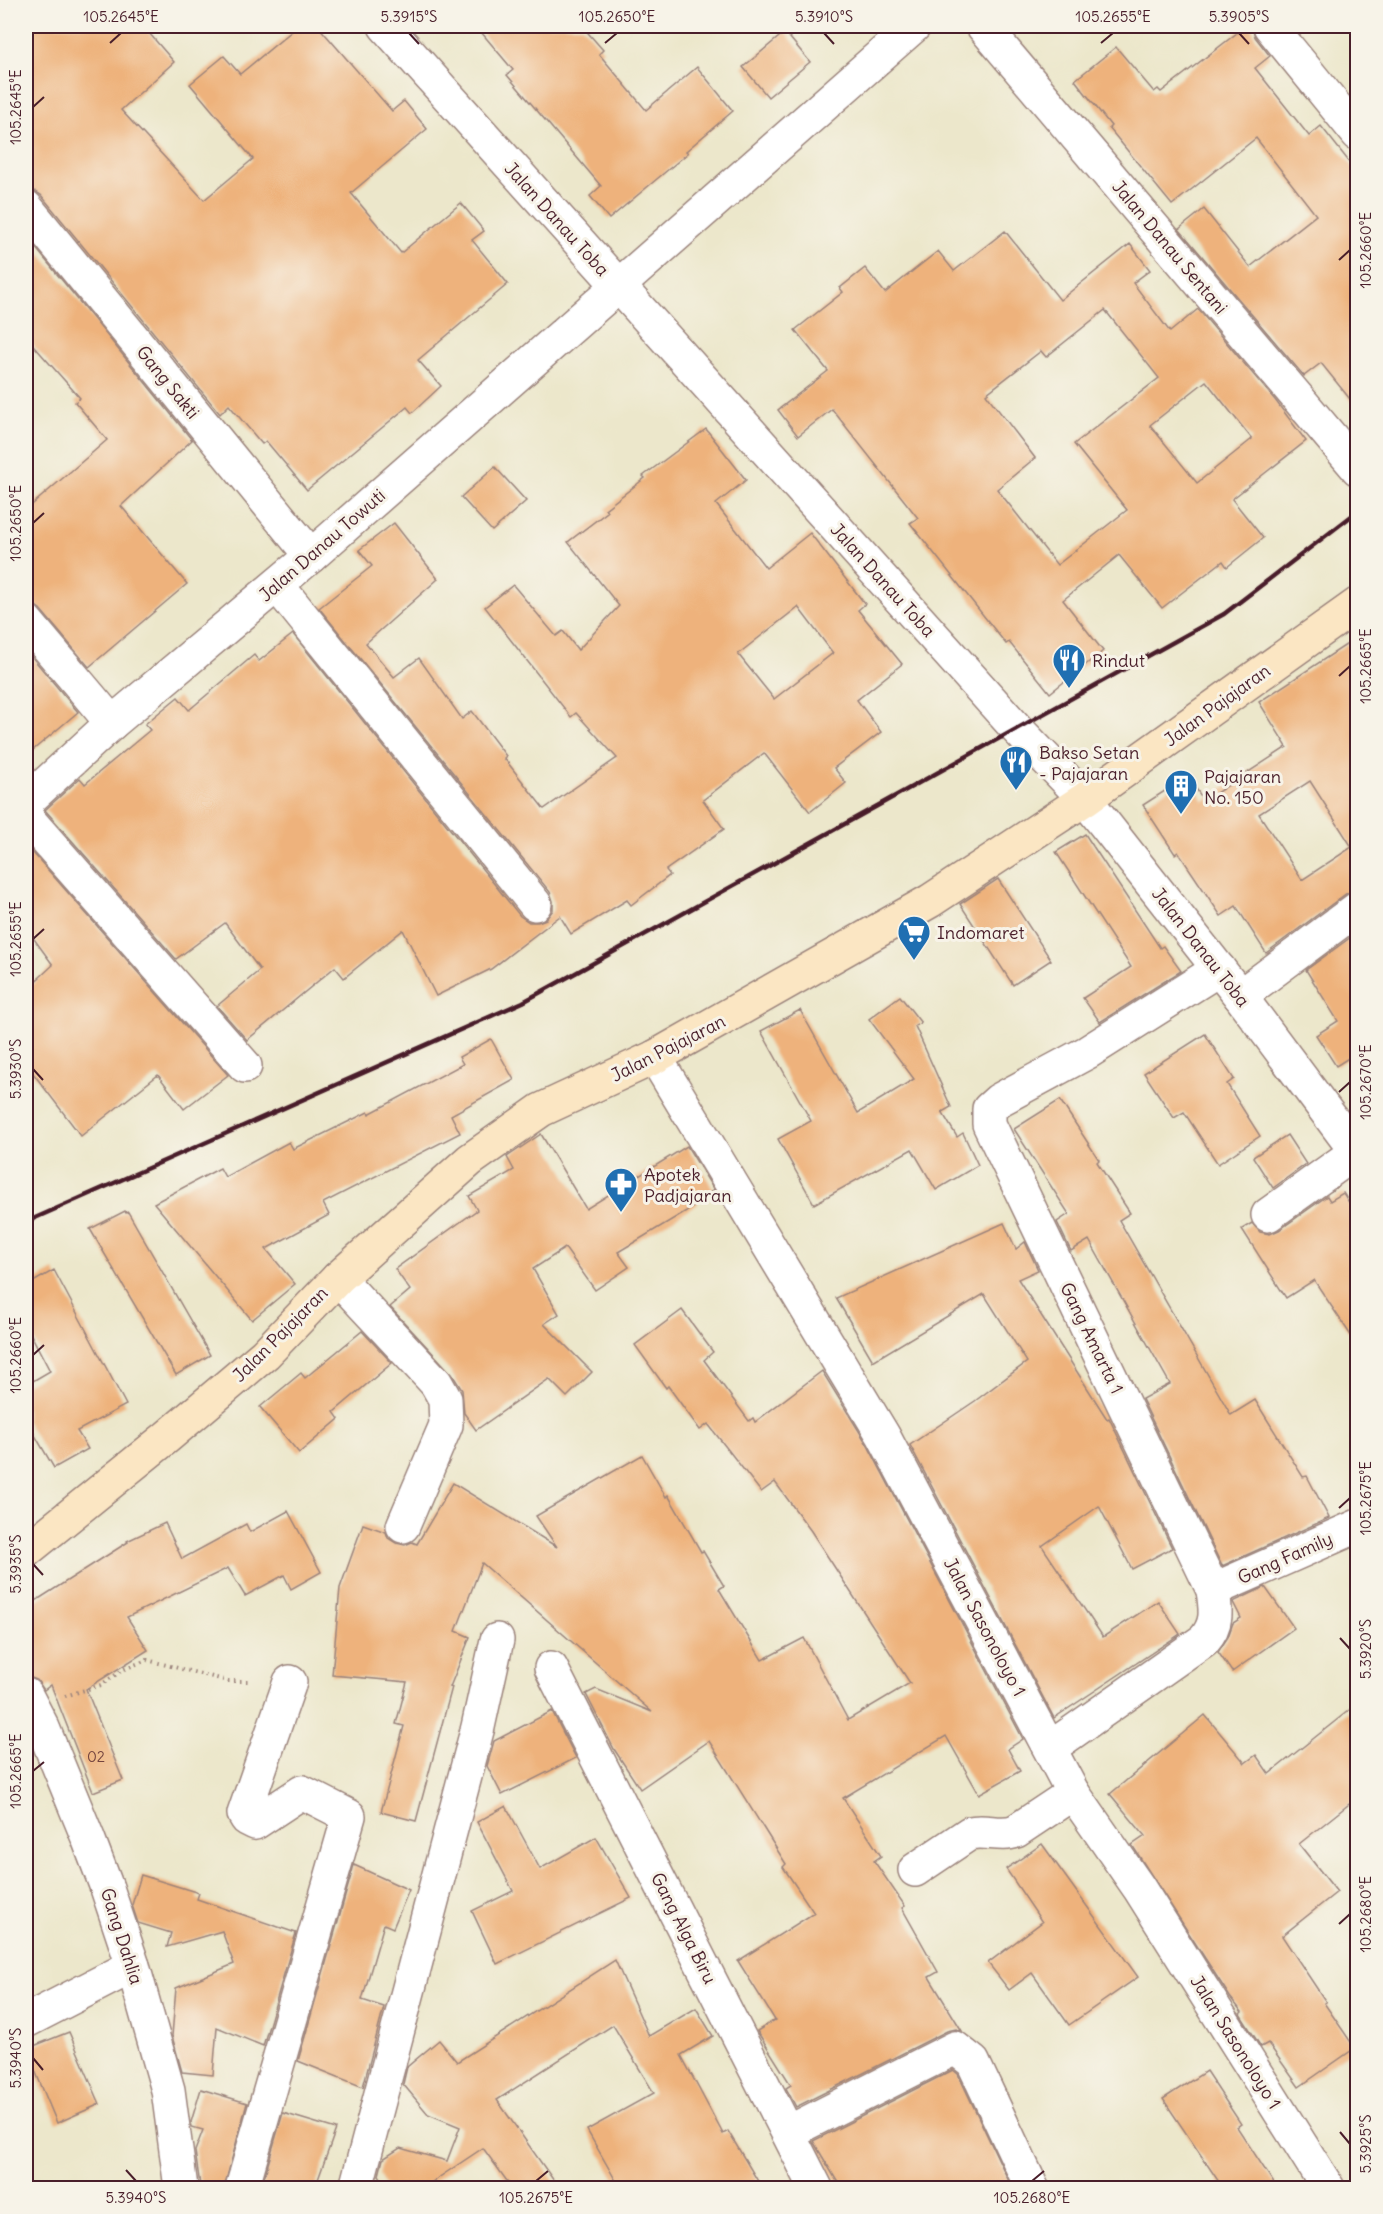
<svg xmlns="http://www.w3.org/2000/svg" width="1383" height="2214" font-family="Delius,sans-serif">
	<style>
		.building { fill: #eeb27c; fill-rule: evenodd }
		.lines { fill: none; stroke-linecap: round; stroke-linejoin: round }
		.street-casing { stroke: #9b837b; stroke-width: 36 }
		.secondary-casing { stroke: #9b837b; stroke-width: 36 }
		.path { stroke: #9b837b; stroke-width: 4; stroke-dasharray: 1.5 4.5; stroke-linecap: butt }
		.street { stroke: #fff; stroke-width: 33 }
		.secondary { stroke: #fbe6c3; stroke-width: 33 }
		.rail { stroke: #4a1f2b; stroke-width: 4.5 }
		.ticks { fill: none; stroke: #4a1f2b; stroke-width: 2 }
		.labels { text-anchor: middle; dominant-baseline: central; stroke-width: 6; stroke-linejoin: round; paint-order: stroke }
		.number-label { font-size: 15px; fill: #73443f }
		.street-label { font-size: 18px; fill: #4a1f2b; stroke: #f7f3e8 }
		.poi-label { font-size: 18px; fill: #4a1f2b; stroke: #f7f3e8; text-anchor: start }
		.neatline { fill: none; stroke: #4a1f2b; stroke-width: 2 }
		.ticks-label { font-size: 15px; text-anchor: middle; fill: #4a1f2b }
	</style>
	<rect width="100%" height="100%" fill="#f7f3e8"/>
	<filter id="ink" filterUnits="userSpaceOnUse"><feTurbulence type="fractalNoise" baseFrequency=".0167" numOctaves="2"/><feDisplacementMap in="SourceGraphic" scale="12" xChannelSelector="R" yChannelSelector="G"/><feConvolveMatrix kernelMatrix="1 2 1 2 8 2 1 2 1" color-interpolation-filters="sRGB"/></filter>
	<filter id="wash" filterUnits="userSpaceOnUse"><feTurbulence type="fractalNoise" baseFrequency=".008" numOctaves="4" result="noise"/><feDisplacementMap in="SourceGraphic" scale="24" xChannelSelector="R" yChannelSelector="G"/><feGaussianBlur stdDeviation="1.35" result="paint"/><feColorMatrix in="noise" values="0 0 0 0 0 0 0 0 0 0 0 0 0 0 0 0 0 1.4 0 .05"/><feComposite in="paint" operator="in"/></filter>
	<g filter="url(#wash)">
		<rect width="100%" height="100%" fill="#ece7cb"/>
		<g id="blocks">
			<!-- building -->
			<g class="building">
				<polygon points="26,26 143,26 174,62 121,110 204,200 253,159 190,84 224,56 240,74 298,26 318,26 392,111 404,101 427,129 351,193 401,253 461,203 484,231 472,240 508,284 418,360 441,386 412,413 407,407 307,490 266,441 262,444 229,405 220,414 41,195 33,190 26,189"/>
				<polygon points="476,26 582,26 603,50 599,54 646,110 697,67 733,111 686,151 688,153 609,219 590,196 601,186 507,75 513,70"/>
				<polygon points="1246,26 1252,26 1255,37 1270,56 1255,68 1309,136 1321,126 1358,173 1358,409 1321,363 1304,376 1179,229 1204,209 1250,267 1316,215 1256,138 1172,205 1109,128 1111,126 1075,80 1116,47 1154,92 1158,89 1161,92"/>
				<polygon points="785,32 810,62 768,97 743,67"/>
				<path d="M1005 231 1060 300 1130 244 1150 270 1133 283 1170 332 1198 309 1275 400 1306 441 1232 499 1263 538 1227 567 1223 561 1162 608 1119 555 1063 600 1103 651 1050 693 1009 642 1006 644 910 523 918 518 832 409 798 436 778 410 828 371 795 330 843 292 840 288 865 268 885 293 938 251 954 271ZM1105 310 1159 378 1074 444 1127 510 1057 565 997 489 1035 458 986 394 1041 351 1046 357ZM1206 381 1252 439 1197 483 1150 425Z"/>
				<polygon points="26,236 192,440 121,506 187,584 89,667 40,609 33,604 26,603 26,510 107,440 75,402 80,398 26,337"/>
				<path d="M706 429 746 480 716 504 766 568 810 533 865 604 858 610 902 664 857 700 881 732 834 768 846 783 810 812 764 753 703 800 724 829 666 870 670 875 631 905 627 900 571 934 560 916 491 969 436 996 403 930 344 978 335 967 247 1040 217 1006 260 970 225 923 176 959 45 810 80 778 85 784 150 730 145 724 178 697 189 710 254 655 259 661 293 634 520 916 529 922H538L546 919 553 910V901L550 892 319 608 372 566 359 550 394 523 438 579 366 643 394 677 419 658 462 719 472 711 506 756 504 758 544 809 617 758 576 713 571 717 485 607 513 585 556 636 563 631 578 650 619 606 568 542 607 512 605 509 645 478 643 476ZM798 607 833 653 774 699 738 654Z"/>
				<polygon points="495,467 526,501 492,531 461,497"/>
				<path d="M1358 637V890L1347 893 1266 953 1236 906 1221 916 1178 852 1175 854 1143 805 1188 776 1204 801 1287 747 1259 702ZM1310 781 1352 847 1302 880 1259 814Z"/>
				<polygon points="26,650 78,712 26,756"/>
				<polygon points="1085,834 1160,948 1163,946 1181,971 1100,1022 1083,998 1131,967 1056,852"/>
				<polygon points="26,845 228,1075 184,1109 158,1075 81,1136 26,1064 26,990 53,965 26,928"/>
				<polygon points="998,879 1051,960 1013,985 960,904"/>
				<polygon points="1358,932 1358,1052 1336,1066 1316,1035 1338,1021 1306,970"/>
				<polygon points="900,996 921,1023 915,1026 951,1107 942,1112 957,1137 963,1133 978,1165 936,1190 912,1149 814,1204 778,1139 811,1121 761,1031 800,1010 858,1113 914,1079 869,1019"/>
				<polygon points="1205,1034 1234,1079 1227,1084 1260,1136 1218,1164 1184,1112 1174,1118 1144,1073"/>
				<polygon points="491,1039 514,1080 451,1115 460,1133 323,1203 329,1215 266,1249 295,1284 252,1320 154,1203 220,1168 225,1177 289,1142 293,1149 368,1112 369,1114 463,1064 459,1057"/>
				<polygon points="1060,1100 1099,1160 1097,1162 1130,1213 1119,1220 1231,1415 1255,1400 1303,1477 1307,1476 1329,1518 1222,1566 1142,1399 1170,1384 1089,1240 1071,1251 1057,1222 1069,1214 1014,1129"/>
				<polygon points="541,1134 586,1209 687,1146 714,1190 696,1201 698,1204 618,1252 629,1267 595,1290 565,1248 533,1269 559,1314 544,1324 592,1372 567,1397 549,1379 476,1430 464,1413 462,1390 452,1374 390,1307 410,1290 395,1269 477,1210 469,1196 514,1170 507,1157"/>
				<polygon points="1287,1135 1306,1164 1273,1188 1253,1157"/>
				<polygon points="1343,1193 1358,1216 1358,1346 1314,1280 1286,1298 1242,1229 1252,1223 1260,1232 1270,1234 1279,1230 1327,1196 1330,1201"/>
				<polygon points="125,1211 126,1213 128,1212 210,1355 176,1375 90,1229"/>
				<polygon points="1004,1223 1016,1249 1025,1242 1038,1270 1018,1279 1107,1419 1109,1418 1172,1548 1132,1569 1099,1506 1042,1546 1103,1637 1158,1601 1180,1634 1054,1718 910,1445 975,1401 1027,1362 984,1294 873,1361 836,1298"/>
				<polygon points="54,1270 126,1405 77,1431 88,1449 54,1468 26,1420 26,1385 50,1371 26,1325 26,1286"/>
				<polygon points="682,1310 713,1352 704,1360 749,1421 753,1418 755,1422 822,1371 867,1444 1023,1739 1008,1749 1020,1771 979,1794 946,1736 843,1798 881,1856 874,1861 905,1906 902,1908 938,1972 929,1977 962,2031 956,2029 947,2031 796,2107 786,2088 791,2085 757,2031 775,2020 738,1961 814,1913 783,1867 786,1864 709,1741 640,1789 614,1749 586,1694 596,1689 652,1712 482,1563 456,1631 470,1637 450,1687 452,1687 416,1821 381,1812 404,1726 396,1724 407,1682 332,1675 340,1588 363,1524 386,1532 388,1538 396,1543 405,1545 412,1542 417,1544 453,1483 557,1547 536,1516 642,1455 666,1497 668,1495 701,1552 703,1551 724,1586 719,1589 762,1660 804,1638 848,1720 910,1683 811,1531 775,1482 761,1492 708,1424 700,1430 668,1386 666,1388 635,1345"/>
				<polygon points="362,1331 392,1363 334,1412 339,1419 299,1453 260,1407 301,1373 305,1378"/>
				<polygon points="288,1511 321,1572 291,1589 284,1575 245,1596 228,1568 127,1617 148,1650 86,1689 123,1780 93,1792 51,1685 44,1690 37,1680 26,1676 26,1607 128,1542 127,1541 165,1523 182,1559 246,1524 250,1532"/>
				<polygon points="1265,1587 1294,1628 1232,1672 1218,1652 1228,1637 1233,1623 1241,1618 1233,1602"/>
				<polygon points="1358,1703 1358,1797 1299,1844 1337,1892 1282,1936 1326,2002 1324,2003 1355,2048 1299,2087 1268,2043 1261,2047 1240,2014 1242,2012 1230,1997 1132,1845 1145,1836 1110,1794 1205,1715 1245,1763 1256,1755 1269,1774"/>
				<polygon points="552,1711 576,1758 502,1795 487,1766 494,1741"/>
				<polygon points="506,1806 540,1869 596,1837 631,1898 497,1964 472,1911 513,1891 477,1822"/>
				<polygon points="1042,1844 1138,1977 1069,2025 1032,1973 1009,1990 988,1963 1042,1922 1006,1869"/>
				<polygon points="354,1865 409,1890 393,1928 384,1924 362,2000 384,2007 363,2087 298,2061"/>
				<polygon points="141,1875 199,1893 197,1899 296,1933 263,2046 217,2027 213,2075 182,2072 172,2036 176,1988 234,1964 222,1931 167,1947 171,1933 138,1923 132,1905"/>
				<polygon points="615,1960 649,2036 696,2008 713,2036 681,2055 723,2134 728,2131 762,2188 620,2188 587,2130 654,2093 613,2025 497,2100 559,2188 512,2188 483,2148 423,2188 387,2188 379,2175 383,2159 400,2148 447,2161 460,2127 428,2114 403,2084 407,2067 439,2040 457,2062"/>
				<polygon points="69,2032 100,2104 57,2123 26,2049"/>
				<polygon points="953,2070 958,2074 1012,2188 841,2188 813,2141"/>
				<polygon points="1206,2071 1241,2124 1237,2127 1277,2188 1223,2188 1163,2099"/>
				<polygon points="201,2089 247,2103 224,2188 209,2188 200,2185 195,2151 203,2130 192,2127 191,2122"/>
				<polygon points="283,2113 336,2129 315,2188 261,2188"/>
			</g>
		</g>
	</g>
	<g filter="url(#ink)">
		<use href="#blocks" fill-opacity="0" stroke="#9b837b" stroke-width="1.5"/>
		<g class="lines">
			<defs>
				<g id="street">
					<polyline points="385,26 1017,729 1085,799 1240,996 1358,1154"/>
					<polyline points="983,26 1358,469"/>
					<polyline points="1270,26 1358,134"/>
					<polyline points="26,207 311,556"/>
					<polyline points="277,585 535,904"/>
					<polyline points="26,621 112,723"/>
					<polyline points="26,802 112,723 311,556 914,26"/>
					<polyline points="26,817 245,1066"/>
					<polyline points="1240,996 1358,908"/>
					<polyline points="655,1057 883,1435 1073,1793 1139,1888 1328,2188"/>
					<polyline points="1268,1215 1356,1152"/>
					<polyline points="338,1278 436,1383 445,1399 446,1425 403,1526"/>
					<polyline points="1213,1590 1358,1526"/>
					<polyline points="551,1668 816,2188"/>
					<polyline points="26,1695 43,1728 88,1838 107,1888 133,1966 168,2090 181,2188"/>
					<path d="M1050 1748 1204 1640C1218 1624 1216 1611 1213 1590L989 1124V1109L999 1100 1088 1052 1219 969"/>
					<path d="M915 1870 970 1833C985 1829 1001 1837 1016 1831L1073 1793"/>
					<polyline points="26,2021 133,1966"/>
					<polyline points="789,2132 955,2048 973,2062 1032,2188"/>
					<polyline points="242,2188 349,1816 302,1792 255,1823 247,1819 244,1814 290,1682"/>
					<polyline points="356,2188 478,1727 497,1640"/>
				</g>
				<polyline id="secondary" points="26,1551 167,1437 265,1354 338,1278 470,1160 541,1110 655,1057 930,901 1085,799 1358,604"/>
			</defs>
			<!-- street casing -->
			<use href="#street" class="street-casing"/>
			<!-- secondary casing -->
			<use href="#secondary" class="secondary-casing"/>
			<!-- path -->
			<polyline class="path" points="65,1696 101,1685 124,1669 147,1660 228,1681 251,1681"/>
			<!-- street -->
			<use href="#street" class="street"/>
			<!-- secondary -->
			<use href="#secondary" class="secondary"/>
			<!-- rail -->
			<polyline class="rail" points="26,1222 523,1002 1224,614 1358,511"/>
		</g>
	</g>
	<!-- ticks -->
	<path class="ticks" d="M409 33 419 44M824 33 834 44M1239 33 1249 44M110 43 121 33M605 43 617 33M1101 43 1113 33M33 107 44 97M1339 260 1350 250M33 523 44 513M1339 676 1350 666M33 939 44 929M33 1069 43 1080M1339 1092 1350 1082M33 1355 44 1345M1339 1508 1350 1498M33 1564 43 1575M1340 1638 1350 1649M33 1771 44 1762M1339 1924 1350 1914M33 2058 43 2070M1340 2132 1350 2144M126 2170 136 2181M536 2181 548 2171M1032 2181 1044 2171"/>
	<!-- icons -->
	<defs>
		<symbol id="restaurant-pin" viewBox="-11 -11 22 30"><path d="M0 17L-7.5 6A9.5 9.5 0 1 1 7.5 6Z" fill="#1f6fb2" stroke="#f7f3e8"/><path d="M-5-6h1v4h1v-4h1v4h1v-4h1v5L-1.5 .5V6h-2V.5L-5-1ZM5-6V6H3V1.5H1.5Q1.5-4 5-6Z" fill="#fff"/></symbol>
		<symbol id="building-pin" viewBox="-11 -11 22 30"><path d="M0 17L-7.5 6A9.5 9.5 0 1 1 7.5 6Z" fill="#1f6fb2" stroke="#f7f3e8"/><path d="M-4-6H4V6H1V3H-1V6H-4ZM-2.5-4.3h1.7v1.8h-1.7ZM.8-4.3h1.7v1.8H.8ZM-2.5-1h1.7V.8h-1.7ZM.8-1h1.7V.8H.8Z" fill="#fff"/></symbol>
		<symbol id="supermarket-pin" viewBox="-11 -11 22 30"><path d="M0 17L-7.5 6A9.5 9.5 0 1 1 7.5 6Z" fill="#1f6fb2" stroke="#f7f3e8"/><path d="M-6-5.5h2.5l.6 2H6L4.5 2H-2.5L-4.4-4H-6ZM-1.5 3.2a1.3 1.3 0 1 0 .1 0ZM3 3.2a1.3 1.3 0 1 0 .1 0Z" fill="#fff"/></symbol>
		<symbol id="pharmacy-pin" viewBox="-11 -11 22 30"><path d="M0 17L-7.5 6A9.5 9.5 0 1 1 7.5 6Z" fill="#1f6fb2" stroke="#f7f3e8"/><path d="M-2-6h4v4h4v4h-4v4h-4v-4h-4v-4h4Z" fill="#fff"/></symbol>
	</defs>
	<g fill-rule="evenodd">
		<use href="#restaurant-pin" x="1050" y="641" width="38" height="52"/>
		<use href="#restaurant-pin" x="997" y="743" width="38" height="52"/>
		<use href="#building-pin" x="1162" y="767" width="38" height="52"/>
		<use href="#supermarket-pin" x="895" y="913" width="38" height="52"/>
		<use href="#pharmacy-pin" x="602" y="1165" width="38" height="52"/>
	</g>
	<g class="labels">
		<!-- number labels -->
		<g class="number-label">
			<text x="96" y="1756">02</text>
		</g>
		<!-- street labels -->
		<g class="street-label">
			<text transform="translate(557 219) rotate(48)">Jalan Danau Toba</text>
			<text transform="translate(1170 247) rotate(50)">Jalan Danau Sentani</text>
			<text transform="translate(168 382) rotate(51)">Gang Sakti</text>
			<text transform="translate(322 545) rotate(-41)">Jalan Danau Towuti</text>
			<text transform="translate(883 580) rotate(48)">Jalan Danau Toba</text>
			<text transform="translate(1217 705) rotate(-36)">Jalan Pajajaran</text>
			<text transform="translate(1201 947) rotate(52)">Jalan Danau Toba</text>
			<text transform="translate(668 1048) rotate(-27)">Jalan Pajajaran</text>
			<text transform="translate(280 1334) rotate(-45)">Jalan Pajajaran</text>
			<text transform="translate(1092 1338) rotate(64)">Gang Amarta 1</text>
			<text transform="translate(1285 1558) rotate(-24)">Gang Family</text>
			<text transform="translate(985 1627) rotate(62)">Jalan Sasonoloyo 1</text>
			<text transform="translate(684 1928) rotate(63)">Gang Alga Biru</text>
			<text transform="translate(122 1936) rotate(72)">Gang Dahlia</text>
			<text transform="translate(1236 2042) rotate(58)">Jalan Sasonoloyo 1</text>
		</g>
		<!-- poi labels -->
		<g class="poi-label">
			<text x="1092" y="660">Rindut</text>
			<text x="1039" y="752">Bakso Setan<tspan x="1039" dy="21">- Pajajaran</tspan></text>
			<text x="1204" y="776">Pajajaran<tspan x="1204" dy="21">No. 150</tspan></text>
			<text x="937" y="932">Indomaret</text>
			<text x="644" y="1174">Apotek<tspan x="644" dy="21">Padjajaran</tspan></text>
		</g>
	</g>
	<!-- margin -->
	<rect width="1383" height="2214" fill="none" stroke="#f7f3e8" stroke-width="66"/>
	<rect x="33" y="33" width="1317" height="2148" class="neatline"/>
	<g class="ticks-label">
		<text x="121" y="22">105.2645°E</text>
		<text x="409" y="22">5.3915°S</text>
		<text x="617" y="22">105.2650°E</text>
		<text x="824" y="22">5.3910°S</text>
		<text x="1113" y="22">105.2655°E</text>
		<text x="1239" y="22">5.3905°S</text>
		<text transform="translate(16 107) rotate(-90)" y="5">105.2645°E</text>
		<text transform="translate(1366 250) rotate(-90)" y="5">105.2660°E</text>
		<text transform="translate(16 523) rotate(-90)" y="5">105.2650°E</text>
		<text transform="translate(1366 666) rotate(-90)" y="5">105.2665°E</text>
		<text transform="translate(16 939) rotate(-90)" y="5">105.2655°E</text>
		<text transform="translate(16 1069) rotate(-90)" y="5">5.3930°S</text>
		<text transform="translate(1366 1082) rotate(-90)" y="5">105.2670°E</text>
		<text transform="translate(16 1355) rotate(-90)" y="5">105.2660°E</text>
		<text transform="translate(1366 1498) rotate(-90)" y="5">105.2675°E</text>
		<text transform="translate(16 1564) rotate(-90)" y="5">5.3935°S</text>
		<text transform="translate(1366 1649) rotate(-90)" y="5">5.3920°S</text>
		<text transform="translate(16 1771) rotate(-90)" y="5">105.2665°E</text>
		<text transform="translate(1366 1914) rotate(-90)" y="5">105.2680°E</text>
		<text transform="translate(16 2058) rotate(-90)" y="5">5.3940°S</text>
		<text transform="translate(1366 2144) rotate(-90)" y="5">5.3925°S</text>
		<text x="136" y="2203">5.3940°S</text>
		<text x="536" y="2203">105.2675°E</text>
		<text x="1032" y="2203">105.2680°E</text>
	</g>
</svg>
